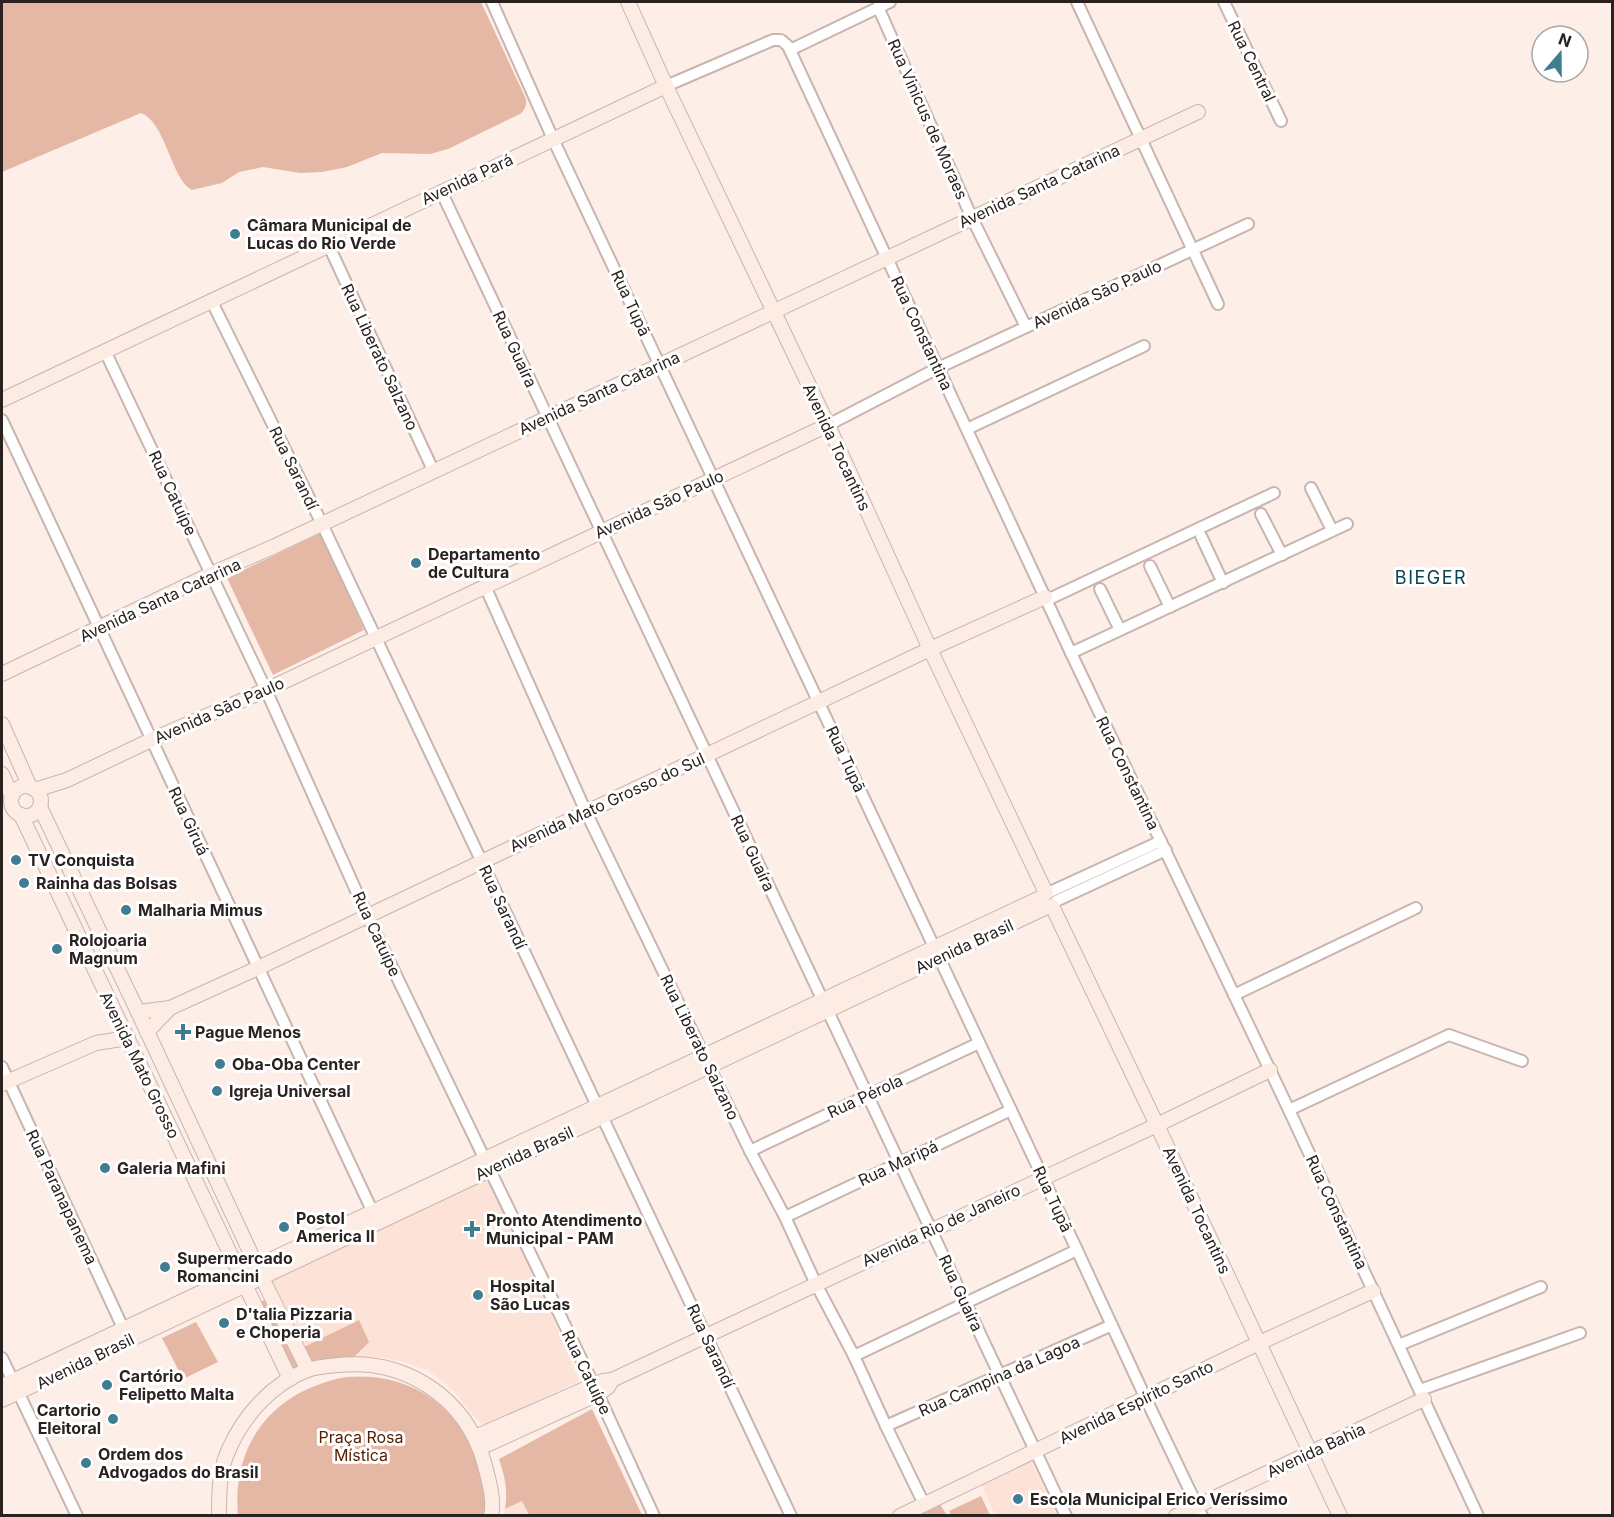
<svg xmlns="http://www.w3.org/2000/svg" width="1614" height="1517" font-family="Inter,sans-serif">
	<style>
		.built { fill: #fde2d7 }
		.green { fill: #e5b8a6 }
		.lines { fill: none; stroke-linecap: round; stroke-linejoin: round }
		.street-casing { stroke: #c7b5ae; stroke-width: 14 }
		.secondary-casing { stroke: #c7b5ae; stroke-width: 16 }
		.street { stroke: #fff; stroke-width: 10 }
		.secondary { stroke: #fdece4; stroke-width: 14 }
		.poi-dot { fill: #3e7d92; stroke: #fff; stroke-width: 2 }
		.labels { text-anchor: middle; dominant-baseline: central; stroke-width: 6; stroke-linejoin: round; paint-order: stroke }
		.street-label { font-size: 16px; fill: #29221f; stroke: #fff }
		.poi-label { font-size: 16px; font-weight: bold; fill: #29221f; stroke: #fff; text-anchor: start }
		.park-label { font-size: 16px; fill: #562005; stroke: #fff }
		.neighbourhood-label { font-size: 18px; letter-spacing: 1.5px; fill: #0b4252; stroke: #fff }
	</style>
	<rect width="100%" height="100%" fill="#feeee8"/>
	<!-- built -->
	<g class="built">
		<polygon points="486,1179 488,1181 538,1281 579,1381 487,1424 482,1424 478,1421 453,1390 429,1371 401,1361 382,1357 365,1357 344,1359 302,1348 274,1285 274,1279"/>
		<polygon points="1030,1460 1057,1515 995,1515 980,1482"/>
		<polygon points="522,1501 529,1515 504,1516 505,1509"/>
	</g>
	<!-- green -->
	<g class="green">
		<path d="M2 2H481L526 99C527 105 525 110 520 114L448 149 430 154 382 153 347 167 322 172 300 173 263 167 239 172 222 183 192 190C171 180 166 122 141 113L2 172Z"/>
		<polygon points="321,533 364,630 273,675 227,578"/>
		<polygon points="264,1300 301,1369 294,1372 261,1302"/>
		<polygon points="359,1320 369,1342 354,1357 322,1363 316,1363 309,1360 302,1348"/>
		<polygon points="196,1322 218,1362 183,1379 162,1338"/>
		<path d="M346 1377C408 1372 453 1402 477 1457 480 1463 483 1469 485 1474 489 1486 487 1503 487 1515L238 1516C231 1442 275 1390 346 1377Z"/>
		<path d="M592 1409 642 1515H529L522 1501 505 1509C508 1489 505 1478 499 1459Z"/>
		<polygon points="981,1496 990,1515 951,1515 949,1511"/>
		<polygon points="939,1503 947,1515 914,1516"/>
	</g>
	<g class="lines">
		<defs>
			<g id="street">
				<polyline points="492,2 553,139 1077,1250 1146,1399 1202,1516"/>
				<polyline points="1077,2 1218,304"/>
				<polyline points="1224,2 1281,121"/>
				<polyline points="878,7 972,218 1026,327"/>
				<polyline points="790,50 890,2"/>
				<polyline points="666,86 773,40 781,40 788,46 1071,653 1289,1110 1478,1516"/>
				<polyline points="441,191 1066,1516"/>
				<polyline points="328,244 433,470"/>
				<polyline points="211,300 322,524 791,1516"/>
				<polyline points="105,351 266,690 367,915 598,1394 654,1516"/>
				<polyline points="2,420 376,1219"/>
				<polyline points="828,425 938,368 1248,224"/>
				<polyline points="967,429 1144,346"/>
				<polyline points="1311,488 1332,530"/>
				<polyline points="1261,514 1282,555"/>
				<polyline points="1201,536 1223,583"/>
				<polyline points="1150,566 1170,607"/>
				<polyline points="485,586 586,812 750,1151 785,1217 816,1284 854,1356 886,1426 924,1504"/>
				<polyline points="1100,589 1120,630"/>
				<polyline points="1047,600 1274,493"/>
				<polyline points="1071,653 1347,524"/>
				<polyline points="1050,892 1161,841"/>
				<polyline points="1056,901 1166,850"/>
				<polyline points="1234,995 1416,908"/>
				<polyline points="2,1067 123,1328"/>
				<polyline points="1289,1110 1449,1035 1522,1061"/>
				<polyline points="750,1151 979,1043"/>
				<polyline points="785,1217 1011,1110"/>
				<polyline points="1399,1345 1541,1287"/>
				<polyline points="854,1356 1077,1250"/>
				<polyline points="2,1358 77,1516"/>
				<polyline points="1420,1390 1580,1333"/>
				<polyline points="886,1426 1112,1325"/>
			</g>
			<g id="secondary">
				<polyline points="628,2 666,86 828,425 930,649 1046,893"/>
				<polyline points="2,400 666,86"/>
				<polyline points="2,674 211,574 275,546 1198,112"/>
				<polyline points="2,724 30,787"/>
				<polyline points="2,774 12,796"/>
				<circle cx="26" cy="801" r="15"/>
				<polyline points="35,790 67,780 151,740 266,690 828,425"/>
				<polyline points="40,807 138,1012 267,1288 308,1370"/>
				<polyline points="21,815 290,1379"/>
				<polyline points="1052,906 1157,1125 1340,1516"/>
				<polyline points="138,1012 170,1008 258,968 930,649 1045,597"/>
				<polyline points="147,1032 170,1008"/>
				<polyline points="2,1084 96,1043 128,1038"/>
				<polyline points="2,1386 1042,897"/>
				<polyline points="2,1400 1047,907"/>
				<polyline points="475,1437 594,1385 603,1381 612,1380 1157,1125 1270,1070"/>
				<polyline points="480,1448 598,1394 608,1387 612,1380"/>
				<path d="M219 1516C219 1493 219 1470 229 1449 244 1415 272 1384 307 1370 317 1367 328 1366 338 1365 405 1358 465 1397 484 1462 488 1478 495 1499 491 1516"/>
				<polyline points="900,1516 1259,1343 1373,1291"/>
				<polyline points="1176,1516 1424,1399"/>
			</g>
		</defs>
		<!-- street casing -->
		<use href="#street" class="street-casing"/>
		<!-- secondary casing -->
		<use href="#secondary" class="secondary-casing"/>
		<!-- street -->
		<use href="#street" class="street"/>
		<!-- secondary -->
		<use href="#secondary" class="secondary"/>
	</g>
	<!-- markers -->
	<g class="poi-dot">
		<circle cx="235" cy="234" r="6"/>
		<circle cx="416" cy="563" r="6"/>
		<circle cx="16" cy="860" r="6"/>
		<circle cx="24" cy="883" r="6"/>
		<circle cx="126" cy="910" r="6"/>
		<circle cx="57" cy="949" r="6"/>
		<path d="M180 1023h6v6h6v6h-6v6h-6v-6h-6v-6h6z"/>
		<circle cx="220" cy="1064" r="6"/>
		<circle cx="217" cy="1091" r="6"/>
		<circle cx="105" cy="1168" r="6"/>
		<circle cx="284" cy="1227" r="6"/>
		<path d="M469 1220h6v6h6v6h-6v6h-6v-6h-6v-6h6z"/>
		<circle cx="165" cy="1267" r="6"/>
		<circle cx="478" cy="1295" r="6"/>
		<circle cx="224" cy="1323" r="6"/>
		<circle cx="107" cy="1385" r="6"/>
		<circle cx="113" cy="1419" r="6"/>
		<circle cx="86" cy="1463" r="6"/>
		<circle cx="1018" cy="1499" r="6"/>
	</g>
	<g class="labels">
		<!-- street labels -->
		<g class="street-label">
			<text transform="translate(1252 61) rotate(64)">Rua Central</text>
			<text transform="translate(928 119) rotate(66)">Rua Vinicus de Moraes</text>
			<text transform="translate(467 179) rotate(-25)">Avenida Pará</text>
			<text transform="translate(1039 186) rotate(-25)">Avenida Santa Catarina</text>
			<text transform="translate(1097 294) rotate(-25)">Avenida São Paulo</text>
			<text transform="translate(631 303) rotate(65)">Rua Tupã</text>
			<text transform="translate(922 333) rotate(65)">Rua Constantina</text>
			<text transform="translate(515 349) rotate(65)">Rua Guaíra</text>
			<text transform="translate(380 357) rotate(65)">Rua Liberato Salzano</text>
			<text transform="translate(599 393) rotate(-25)">Avenida Santa Catarina</text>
			<text transform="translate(837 447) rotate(65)">Avenida Tocantins</text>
			<text transform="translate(294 468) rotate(64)">Rua Sarandí</text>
			<text transform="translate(173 493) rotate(65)">Rua Catuípe</text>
			<text transform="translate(659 504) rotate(-25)">Avenida São Paulo</text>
			<text transform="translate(160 600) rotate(-25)">Avenida Santa Catarina</text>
			<text transform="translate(219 710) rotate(-24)">Avenida São Paulo</text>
			<text transform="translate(846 759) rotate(65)">Rua Tupã</text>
			<text transform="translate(1128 773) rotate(64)">Rua Constantina</text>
			<text transform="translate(607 802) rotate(-25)">Avenida Mato Grosso do Sul</text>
			<text transform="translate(189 821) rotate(65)">Rua Giruá</text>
			<text transform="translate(753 853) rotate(65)">Rua Guaíra</text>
			<text transform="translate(503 907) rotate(65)">Rua Sarandí</text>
			<text transform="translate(377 934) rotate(65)">Rua Catuípe</text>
			<text transform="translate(964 946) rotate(-25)">Avenida Brasil</text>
			<text transform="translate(700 1047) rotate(64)">Rua Liberato Salzano</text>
			<text transform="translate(140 1065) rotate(64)">Avenida Mato Grosso</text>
			<text transform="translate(865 1096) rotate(-25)">Rua Pérola</text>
			<text transform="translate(524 1153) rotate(-25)">Avenida Brasil</text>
			<text transform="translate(898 1163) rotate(-25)">Rua Maripá</text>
			<text transform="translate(62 1197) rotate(65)">Rua Paranapanema</text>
			<text transform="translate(1053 1199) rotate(65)">Rua Tupã</text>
			<text transform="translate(1197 1210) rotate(65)">Avenida Tocantins</text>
			<text transform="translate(1337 1212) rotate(65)">Rua Constantina</text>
			<text transform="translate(941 1225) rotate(-25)">Avenida Rio de Janeiro</text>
			<text transform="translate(961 1293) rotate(65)">Rua Guaíra</text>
			<text transform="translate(711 1346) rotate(65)">Rua Sarandí</text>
			<text transform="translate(85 1361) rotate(-26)">Avenida Brasil</text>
			<text transform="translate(587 1372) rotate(64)">Rua Catuípe</text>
			<text transform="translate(999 1376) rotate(-24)">Rua Campina da Lagoa</text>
			<text transform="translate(1136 1402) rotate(-26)">Avenida Espírito Santo</text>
			<text transform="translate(1316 1450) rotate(-25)">Avenida Bahia</text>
		</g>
		<!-- poi labels -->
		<g class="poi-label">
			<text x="247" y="225">Câmara Municipal de<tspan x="247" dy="18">Lucas do Rio Verde</tspan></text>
			<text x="428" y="554">Departamento<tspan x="428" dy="18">de Cultura</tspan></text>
			<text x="28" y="860">TV Conquista</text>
			<text x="36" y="883">Rainha das Bolsas</text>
			<text x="138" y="910">Malharia Mimus</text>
			<text x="69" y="940">Rolojoaria<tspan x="69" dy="18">Magnum</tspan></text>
			<text x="195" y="1032">Pague Menos</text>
			<text x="232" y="1064">Oba-Oba Center</text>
			<text x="229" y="1091">Igreja Universal</text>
			<text x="117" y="1168">Galeria Mafini</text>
			<text x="296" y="1218">Postol<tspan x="296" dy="18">America II</tspan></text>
			<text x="486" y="1220">Pronto Atendimento<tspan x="486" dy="18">Municipal - PAM</tspan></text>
			<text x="177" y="1258">Supermercado<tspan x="177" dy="18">Romancini</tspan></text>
			<text x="490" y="1286">Hospital<tspan x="490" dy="18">São Lucas</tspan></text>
			<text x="236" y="1314">D'talia Pizzaria<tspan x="236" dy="18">e Choperia</tspan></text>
			<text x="119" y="1376">Cartório<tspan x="119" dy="18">Felipetto Malta</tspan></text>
			<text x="101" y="1410" text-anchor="end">Cartorio<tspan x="101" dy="18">Eleitoral</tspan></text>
			<text x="98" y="1454">Ordem dos<tspan x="98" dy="18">Advogados do Brasil</tspan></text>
			<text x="1030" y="1499">Escola Municipal Erico Veríssimo</text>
		</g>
		<!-- park labels -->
		<g class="park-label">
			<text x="361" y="1437">Praça Rosa<tspan x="361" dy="18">Mística</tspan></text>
		</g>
		<!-- neighbourhood labels -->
		<g class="neighbourhood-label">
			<text x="1431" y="577">BIEGER</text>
		</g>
	</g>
	<!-- border -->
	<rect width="1614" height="1517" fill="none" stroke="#29221f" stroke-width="6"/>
	<!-- north arrow -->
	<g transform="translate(1560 54) rotate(20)"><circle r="28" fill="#ffffff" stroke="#a9a7a5" stroke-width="1.5"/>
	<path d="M0-4.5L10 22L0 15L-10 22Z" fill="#3e7d92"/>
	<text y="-9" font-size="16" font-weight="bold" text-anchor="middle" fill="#29221f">N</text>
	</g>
</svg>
